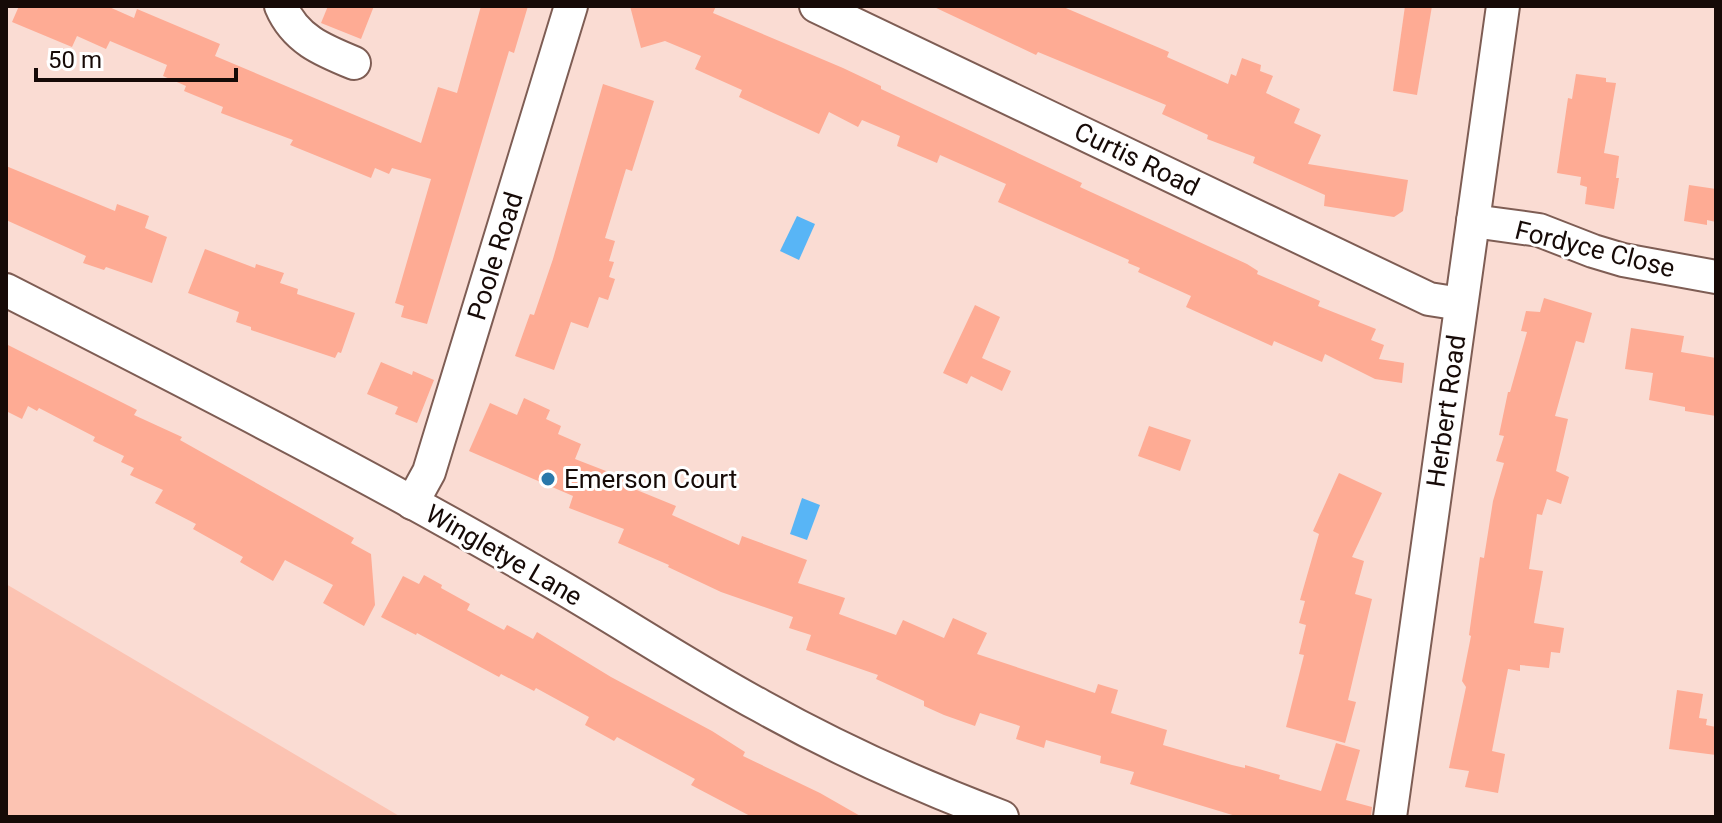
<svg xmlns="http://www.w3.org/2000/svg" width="1722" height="823" font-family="Roboto,sans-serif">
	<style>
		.green { fill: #fcc3b2 }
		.water { fill: #58b5f6 }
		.building { fill: #feab94 }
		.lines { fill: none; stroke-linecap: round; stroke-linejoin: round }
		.minor-casing { stroke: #7e5d54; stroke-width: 36 }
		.minor { stroke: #fff; stroke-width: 32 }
		.poi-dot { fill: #2a78aa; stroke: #fff; stroke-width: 3 }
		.labels { text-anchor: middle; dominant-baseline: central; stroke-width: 6; stroke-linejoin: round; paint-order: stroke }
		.street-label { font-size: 26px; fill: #160a07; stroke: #fff }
		.poi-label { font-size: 26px; fill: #160a07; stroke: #fff; text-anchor: start }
	</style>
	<rect width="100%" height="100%" fill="#fadcd3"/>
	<!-- green -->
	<polygon class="green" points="6,584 401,817 6,817"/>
	<!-- water -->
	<g class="water">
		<polygon points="797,216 815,224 799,260 780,251"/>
		<polygon points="802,498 820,505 807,540 790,534"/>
	</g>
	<!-- building -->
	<g class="building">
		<polygon points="19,6 107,6 134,18 137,9 220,44 215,56 421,143 438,87 457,93 481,6 528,6 514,53 509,51 427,324 401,317 404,306 395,303 431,179 392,168 389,174 375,168 371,178 327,160 290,145 293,140 221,113 223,107 184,91 186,86 163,76 167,65 110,41 106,49 77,36 72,47 12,22"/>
		<polygon points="328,6 374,6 361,39 321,23"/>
		<polygon points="630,6 716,6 713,13 843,68 881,86 881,89 1082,183 1080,187 1247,264 1258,271 1257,274 1320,301 1318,306 1376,329 1371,340 1384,345 1379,359 1404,363 1402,383 1375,379 1325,354 1322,362 1274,341 1272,346 1186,307 1191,296 1138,272 1140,268 1128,263 1129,260 998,202 1006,184 940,155 937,163 897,146 900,136 862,120 858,127 829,112 819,134 739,97 742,90 695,69 701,56 665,41 641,48"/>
		<polygon points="932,6 1061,6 1169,52 1167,57 1228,84 1231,74 1236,76 1242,58 1261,65 1260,71 1273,76 1266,93 1300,109 1294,123 1321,135 1308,164 1408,180 1403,211 1394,217 1324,206 1325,195 1253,163 1255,157 1207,139 1208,135 1162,114 1166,105 1038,52 1036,55"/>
		<polygon points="1405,6 1432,6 1417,95 1393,91"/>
		<polygon points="1576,74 1606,78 1606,82 1616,83 1604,153 1619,156 1616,178 1619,178 1614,209 1585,204 1587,187 1580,185 1581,177 1557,173 1568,98 1572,99"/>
		<polygon points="603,84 654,101 632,171 626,169 605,238 615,241 609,261 614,262 609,277 615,279 608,300 599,297 588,328 571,322 554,370 515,356 530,314 534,315 553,259"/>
		<polygon points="6,166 115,211 117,204 149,216 145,228 167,237 152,283 106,267 104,270 83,263 86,256 6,220"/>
		<polygon points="1689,185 1716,189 1716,222 1707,220 1707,225 1684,221"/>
		<polygon points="205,249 255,268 256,264 284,273 280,283 298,289 297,294 355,313 341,353 338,352 335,358 251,330 251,327 236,322 239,312 188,293"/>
		<polygon points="1544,298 1592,313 1584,343 1576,341 1555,416 1568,419 1556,471 1569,477 1561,504 1547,499 1542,515 1537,514 1529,569 1543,571 1534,623 1564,628 1560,653 1551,652 1549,668 1520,665 1520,671 1508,669 1492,751 1505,754 1498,793 1465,787 1469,771 1449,768 1466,687 1462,681 1471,636 1469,635 1480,557 1484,558 1493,501 1504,463 1496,461 1504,436 1499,435 1508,392 1510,392 1527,332 1521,331 1526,311 1540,312"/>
		<polygon points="975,305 1000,317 982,358 1011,371 1002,391 971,376 967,384 943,373"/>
		<polygon points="1631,328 1684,336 1681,352 1716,358 1716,416 1685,411 1685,407 1649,400 1653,373 1625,369"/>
		<polygon points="6,344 137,410 134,415 182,437 180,440 354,538 351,543 371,554 375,605 364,626 323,603 333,585 285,560 273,581 240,562 243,557 193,529 196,524 155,503 163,490 130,475 134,468 121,462 124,456 93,441 95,437 39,408 37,411 28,406 22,419 6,411"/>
		<polygon points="381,362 412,375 413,371 434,380 417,423 395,414 398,407 367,394"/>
		<polygon points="524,398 550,410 546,419 561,426 558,434 581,444 575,459 624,478 622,484 676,506 672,515 739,545 742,536 807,560 798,583 845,598 839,614 896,635 903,620 944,638 953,618 987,633 977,654 1095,693 1098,684 1118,690 1111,713 1167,730 1163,745 1232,765 1245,768 1245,765 1280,775 1279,779 1321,791 1336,743 1360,750 1346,800 1372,807 1371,817 1239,817 1130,784 1134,772 1100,763 1101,756 1046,740 1044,748 1016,739 1020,726 980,713 975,726 944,715 924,706 924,701 876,679 878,675 806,650 811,635 789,628 793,617 721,592 668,567 669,565 618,543 624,529 569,508 573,496 469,451 490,403 517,415"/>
		<polygon points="1149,426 1191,440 1180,471 1138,456"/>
		<polygon points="1339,473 1382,493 1352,557 1364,561 1355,594 1372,599 1348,700 1356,702 1345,743 1286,727 1304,655 1299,654 1306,625 1299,623 1305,601 1300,600 1319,534 1313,531"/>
		<polygon points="424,575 442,585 441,588 470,604 467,610 504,630 507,625 533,639 537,632 611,677 712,731 745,752 743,756 820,793 862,817 752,817 691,785 695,779 617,737 614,741 585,725 589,717 536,688 534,691 501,674 499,677 417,633 416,635 381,617 403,576 419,584"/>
		<polygon points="1677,690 1703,694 1699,718 1707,719 1706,725 1716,727 1716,755 1669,749"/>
	</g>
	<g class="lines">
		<defs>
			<g id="minor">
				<path d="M281 6C295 39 322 50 354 63"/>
				<polyline points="816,6 1429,299 1461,304"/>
				<polyline points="1473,221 1539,230 1593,251 1623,260 1716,277"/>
				<path d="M6 290C188 383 372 476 549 580 620 621 689 667 761 706 838 749 920 786 1002 817"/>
				<polyline points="412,503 429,472 571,6"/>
				<polyline points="1390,817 1503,6"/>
			</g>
		</defs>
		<!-- minor casing -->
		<use href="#minor" class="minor-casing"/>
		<!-- minor -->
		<use href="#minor" class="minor"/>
	</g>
	<!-- markers -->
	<circle class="poi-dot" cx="548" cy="479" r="8"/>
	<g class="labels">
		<!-- street labels -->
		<g class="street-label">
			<text transform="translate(1137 159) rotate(26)">Curtis Road</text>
			<text transform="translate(1595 249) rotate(14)">Fordyce Close</text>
			<text transform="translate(495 256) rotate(-73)">Poole Road</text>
			<text transform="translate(1446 411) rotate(-82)">Herbert Road</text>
			<text transform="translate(504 555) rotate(30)">Wingletye Lane</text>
		</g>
		<!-- poi labels -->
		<g class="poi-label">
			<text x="564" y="479">Emerson Court</text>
		</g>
	</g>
	<!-- border -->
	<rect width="1722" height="823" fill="none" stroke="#160a07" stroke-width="16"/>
	<!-- scale -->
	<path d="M36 68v12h200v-12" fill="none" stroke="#160a07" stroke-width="4"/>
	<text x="48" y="68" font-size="24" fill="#160a07" stroke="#ffffff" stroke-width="6" paint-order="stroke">50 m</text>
</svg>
